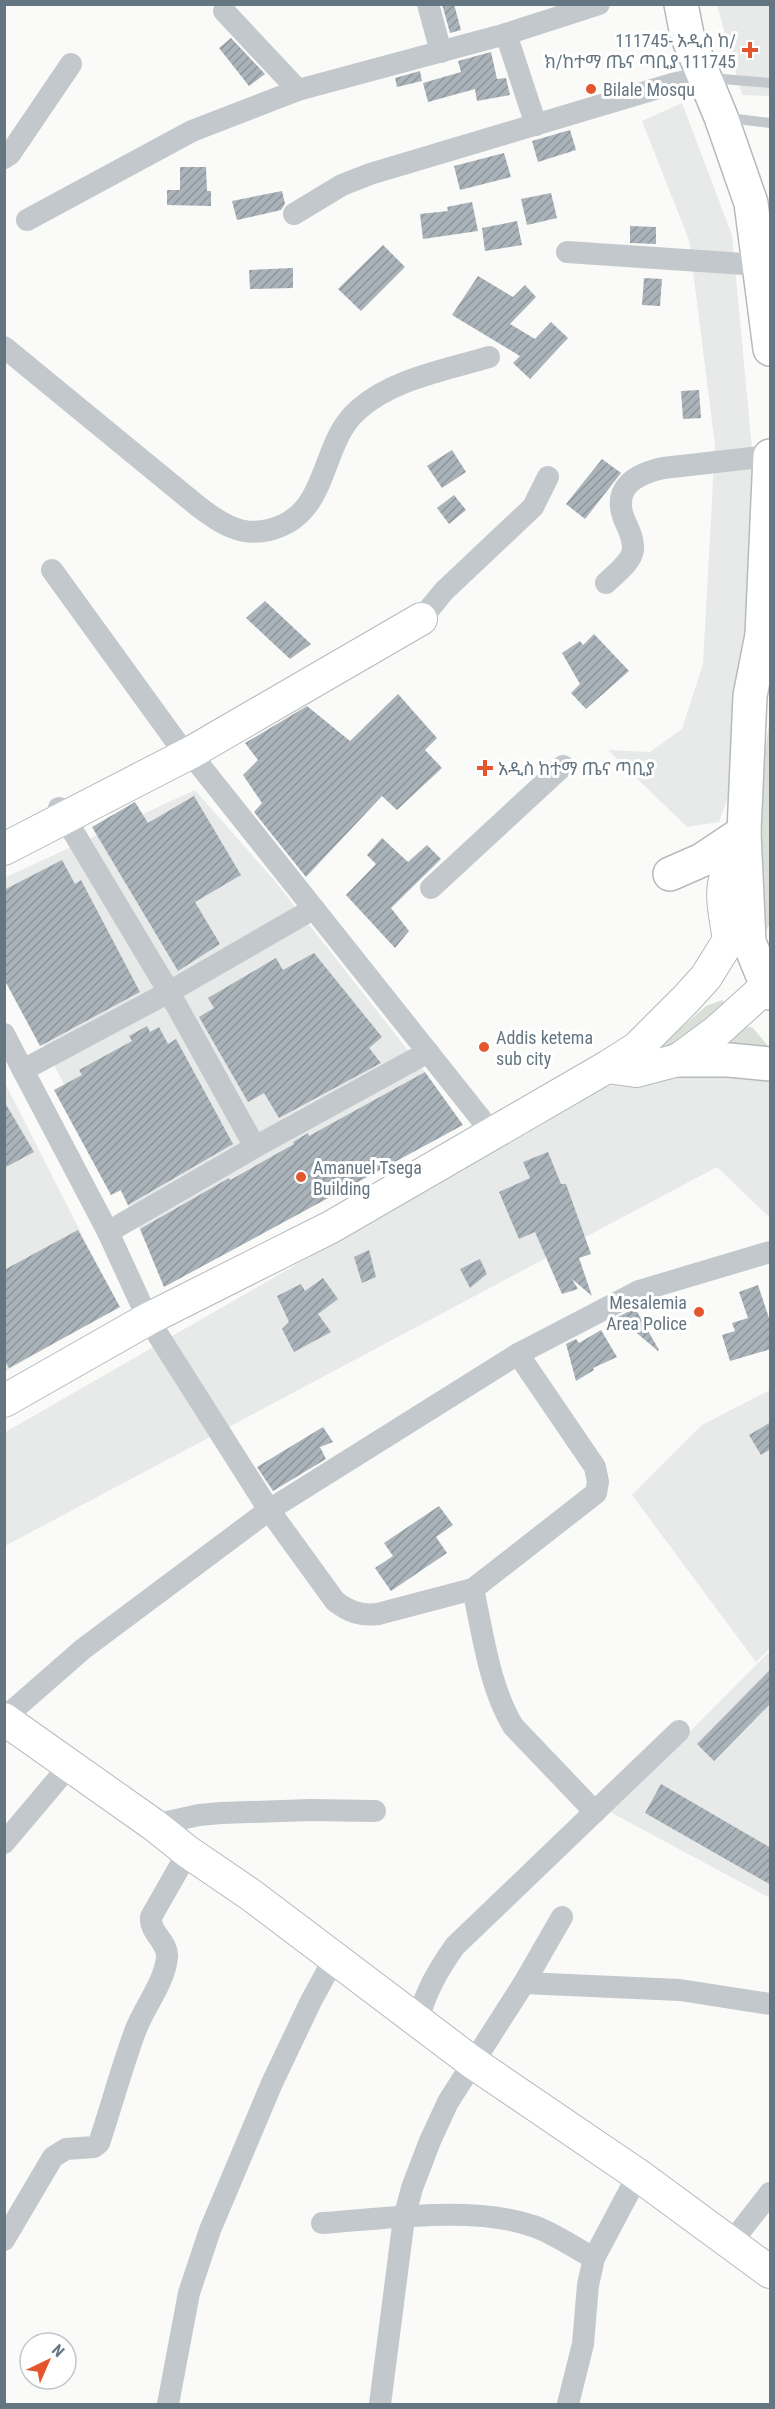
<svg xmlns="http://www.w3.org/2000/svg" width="775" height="2409" font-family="'Roboto Condensed','Noto Sans Ethiopic',sans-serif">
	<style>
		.built { fill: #e8e9e9 }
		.grass { fill: #dadfd7 }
		.building { fill: url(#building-hatch) }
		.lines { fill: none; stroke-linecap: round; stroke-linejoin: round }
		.secondary-casing { stroke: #b3babf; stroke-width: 34 }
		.primary-casing { stroke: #b5babe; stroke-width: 36 }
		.lane { stroke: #c3c8cc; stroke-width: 10 }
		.street { stroke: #c3c8cc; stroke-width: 22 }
		.secondary { stroke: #fff; stroke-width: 32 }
		.primary { stroke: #fff; stroke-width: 33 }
		.poi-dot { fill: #e4572e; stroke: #fff; stroke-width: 2 }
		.labels { text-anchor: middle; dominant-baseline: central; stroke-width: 6; stroke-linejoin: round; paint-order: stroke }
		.poi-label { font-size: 18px; fill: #657683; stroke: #fff; text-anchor: start }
	</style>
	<defs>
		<pattern id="building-hatch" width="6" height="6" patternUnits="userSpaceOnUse" patternTransform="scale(1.5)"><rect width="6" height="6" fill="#aab3b9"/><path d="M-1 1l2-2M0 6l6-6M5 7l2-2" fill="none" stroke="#8e969c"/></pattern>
	</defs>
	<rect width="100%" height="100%" fill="#fafaf8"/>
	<!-- built -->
	<g class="built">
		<polygon points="717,5 770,5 770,96 742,95"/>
		<polygon points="682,103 732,235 752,448 755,725 719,822 687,827 608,750 650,752 682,729 703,664 715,445 689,240 642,121"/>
		<polygon points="195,790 274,880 425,1072 140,1229 5,972 4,878"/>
		<polygon points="735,1071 770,1075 770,1218 717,1167 5,1546 4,1433 606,1086"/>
		<polygon points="4,1081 118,1306 5,1372 4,1372"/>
		<polygon points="770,1390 770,1648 756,1662 632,1495 702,1425"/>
		<polygon points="770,1651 770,1898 610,1812"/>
	</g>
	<!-- grass -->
	<g class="grass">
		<polygon points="770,719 770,923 764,935 752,912 761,774"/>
		<polygon points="722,1000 729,1007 724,1016 642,1062 706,1006"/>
		<polygon points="752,1027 770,1048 715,1044 738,1028"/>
	</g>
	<!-- building -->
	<g class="building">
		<polygon points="442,4 454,4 461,30 450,33"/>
		<polygon points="231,38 265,74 249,86 219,48"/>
		<polygon points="491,52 497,79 506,78 510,95 477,101 475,89 428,102 423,83 461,72 458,61"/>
		<polygon points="420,71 422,81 397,87 395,78"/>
		<polygon points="570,130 576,150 538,162 532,141"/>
		<polygon points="504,153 511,177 460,190 454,166"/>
		<polygon points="180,167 206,167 207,191 211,191 211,206 167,205 167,190 180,190"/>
		<polygon points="282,191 285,204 281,210 237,220 232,201"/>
		<polygon points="551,193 557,218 527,225 521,199"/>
		<polygon points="472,202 478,231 423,239 420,214 448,211 447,207"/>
		<polygon points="517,221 522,245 485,251 482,228"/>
		<polygon points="630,226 656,227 656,244 630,243"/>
		<polygon points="383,245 405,267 361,311 338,289"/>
		<polygon points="293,268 293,288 250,289 249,270"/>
		<polygon points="478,276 513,297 525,285 536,297 510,324 535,339 551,322 568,338 530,379 513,363 520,356 452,315"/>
		<polygon points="644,278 662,279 660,306 642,305"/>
		<polygon points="699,390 701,418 683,419 681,391"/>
		<polygon points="452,450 466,472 442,488 427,466"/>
		<polygon points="602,459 621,473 585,519 566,504"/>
		<polygon points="454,495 466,510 449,524 437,508"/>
		<polygon points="265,601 311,644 290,659 246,618"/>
		<polygon points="594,634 629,671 586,709 571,693 580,684 562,653 580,641 583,645"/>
		<polygon points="398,694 437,738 425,750 442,768 397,810 382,796 306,877 254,812 262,803 243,775 258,760 245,743 307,706 350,741"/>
		<polygon points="194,796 241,875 195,902 220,944 178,971 92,827 135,802 148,823"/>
		<polygon points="382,838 408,862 427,845 441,859 391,908 409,931 395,948 346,895 376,864 367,855"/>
		<polygon points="62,860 75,884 81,880 140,992 40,1046 4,979 4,890"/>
		<polygon points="314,953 382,1037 369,1048 381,1063 279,1118 264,1093 248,1102 199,1017 214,1008 208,998 276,958 283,970"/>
		<polygon points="147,1026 150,1032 159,1027 168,1044 176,1039 233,1144 128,1205 121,1190 111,1195 54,1090 82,1075 79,1070 132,1041 129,1036"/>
		<polygon points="425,1072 463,1125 164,1287 140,1229 229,1178 230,1180 294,1144 293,1142 308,1133 309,1136"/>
		<polygon points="4,1101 34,1152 4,1168"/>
		<polygon points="548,1152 561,1184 566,1184 591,1254 579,1258 592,1296 572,1279 578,1289 562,1294 535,1232 519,1239 499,1192 530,1178 523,1162"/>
		<polygon points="78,1230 120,1307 9,1368 4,1360 4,1270"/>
		<polygon points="369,1250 376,1277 362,1283 354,1257"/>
		<polygon points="480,1259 487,1274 470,1288 460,1269"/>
		<polygon points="323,1278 338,1299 318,1314 331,1332 294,1352 282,1329 289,1322 277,1296 301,1284 305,1291"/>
		<polygon points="758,1285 771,1324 771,1349 730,1361 722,1335 735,1331 732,1323 748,1318 739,1292"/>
		<polygon points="635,1308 659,1350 658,1351 618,1317"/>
		<polygon points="601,1330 617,1357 593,1368 594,1370 576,1381 566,1344 576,1339 579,1343"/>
		<polygon points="771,1422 771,1449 761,1455 749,1435"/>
		<polygon points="323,1427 333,1442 320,1447 326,1459 273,1491 257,1467"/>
		<polygon points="439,1506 453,1525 436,1537 447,1553 391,1591 375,1568 393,1556 384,1543"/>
		<polygon points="771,1669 771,1703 714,1761 697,1744"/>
		<polygon points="661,1784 771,1848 771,1885 645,1813"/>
	</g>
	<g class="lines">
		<defs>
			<g id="secondary">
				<polyline points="4,849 190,753 421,619"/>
				<polyline points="607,1067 636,1071 678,1060 716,1032 766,987 770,969"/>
				<path d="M4 1401 148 1319 331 1227 607 1067 637 1048 686 999 706 977 729 940C722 894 716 883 744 842"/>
				<polyline points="4,1719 154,1825 188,1852 251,1895 472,2062 638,2175 770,2272"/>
			</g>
			<g id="primary">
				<polyline points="681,4 687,35 721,117 751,203 770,349"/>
				<polyline points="762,635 750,696 744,832 749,942 770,993"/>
				<polyline points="768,655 762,635 770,456"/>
				<polyline points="670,874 702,860 744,832"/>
				<polyline points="678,1060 729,1060 770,1064"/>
			</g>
		</defs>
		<!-- secondary casing -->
		<use href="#secondary" class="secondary-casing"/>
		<!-- primary casing -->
		<use href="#primary" class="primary-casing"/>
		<!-- lane -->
		<g class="lane">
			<polyline points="711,78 770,83"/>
			<polyline points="728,118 770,123"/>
		</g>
		<!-- street -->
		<g class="street">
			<polyline points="428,4 441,52"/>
			<polyline points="224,11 298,90"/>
			<polyline points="506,34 536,125"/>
			<polyline points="4,158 10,154 71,64"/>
			<polyline points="294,214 342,185 370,174 672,84 704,77"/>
			<polyline points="27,220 192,131 298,90 506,34 599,4"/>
			<polyline points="567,252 759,265"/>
			<path d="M4 347 199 507C220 523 241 537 269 530 331 515 318 445 358 410 392 379 446 370 489 357"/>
			<polyline points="52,570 178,744 190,753 493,1134"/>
			<path d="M606 583C614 575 631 563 633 550 634 539 628 528 624 519 612 487 636 474 663 468L770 456"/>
			<polyline points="421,619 444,591 533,507 548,477"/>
			<polyline points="59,808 169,992 255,1147"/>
			<polyline points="431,888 563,766"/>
			<path d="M4 1034 108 1232 148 1319 269 1510 335 1601C349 1612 361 1616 378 1614L473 1589 596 1493 598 1482 595 1467 518 1354"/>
			<polyline points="23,1070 169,992 313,909"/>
			<polyline points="108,1232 255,1147 428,1052"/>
			<path d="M473 1589C483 1634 489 1686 513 1726L595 1812"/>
			<polyline points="4,1718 83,1649 269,1510 518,1354 639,1291 770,1252"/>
			<polyline points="154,1825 199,1815 221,1813 310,1810 375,1811"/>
			<polyline points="4,1843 69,1766"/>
			<polyline points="524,1983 680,1990 770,2004"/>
			<path d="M418 2020C426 1991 438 1970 455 1946L679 1731"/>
			<path d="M322 2223C385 2219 472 2205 533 2226 554 2233 574 2248 594 2258"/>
			<path d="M4 2240 53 2157 66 2149 94 2147 99 2143C112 2105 122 2066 136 2029 145 2006 164 1983 167 1958 169 1942 149 1933 151 1917L188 1852"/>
			<polyline points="731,2243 770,2193"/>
			<polyline points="168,2404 189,2293 210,2230 272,2083 311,2001 335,1957"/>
			<polyline points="380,2404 404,2218 412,2188 430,2141 448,2102 524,1983 562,1917"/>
			<polyline points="568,2404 583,2344 588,2285 594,2258 638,2175"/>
		</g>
		<!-- secondary -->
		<use href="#secondary" class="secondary"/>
		<!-- primary -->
		<use href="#primary" class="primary"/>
	</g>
	<!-- markers -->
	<g class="poi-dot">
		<path d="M747 41h6v6h6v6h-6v6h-6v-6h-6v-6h6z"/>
		<circle cx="591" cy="89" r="6"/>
		<path d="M482 759h6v6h6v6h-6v6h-6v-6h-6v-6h6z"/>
		<circle cx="484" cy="1047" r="6"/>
		<circle cx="301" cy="1177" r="6"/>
		<circle cx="699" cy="1312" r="6"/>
	</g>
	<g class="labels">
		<!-- poi labels -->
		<g class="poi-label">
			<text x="736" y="40" text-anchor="end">111745- አዲስ ከ/<tspan x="736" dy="21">ክ/ከተማ ጤና ጣቢያ 111745</tspan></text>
			<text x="603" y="89">Bilale Mosqu</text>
			<text x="498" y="768">አዲስ ከተማ ጤና ጣቢያ</text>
			<text x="496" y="1037">Addis ketema<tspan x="496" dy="21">sub city</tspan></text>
			<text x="313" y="1167">Amanuel Tsega<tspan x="313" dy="21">Building</tspan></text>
			<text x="687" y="1302" text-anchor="end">Mesalemia<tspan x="687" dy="21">Area Police</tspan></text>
		</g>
	</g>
	<!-- border -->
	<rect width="775" height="2409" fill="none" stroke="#657683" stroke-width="12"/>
	<!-- north arrow -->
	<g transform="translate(48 2361) rotate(44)"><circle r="28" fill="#ffffff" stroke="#c1c8cd" stroke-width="1.5"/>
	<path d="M0-4.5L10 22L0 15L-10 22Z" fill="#e4572e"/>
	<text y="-9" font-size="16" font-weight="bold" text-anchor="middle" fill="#657683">N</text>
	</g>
</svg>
